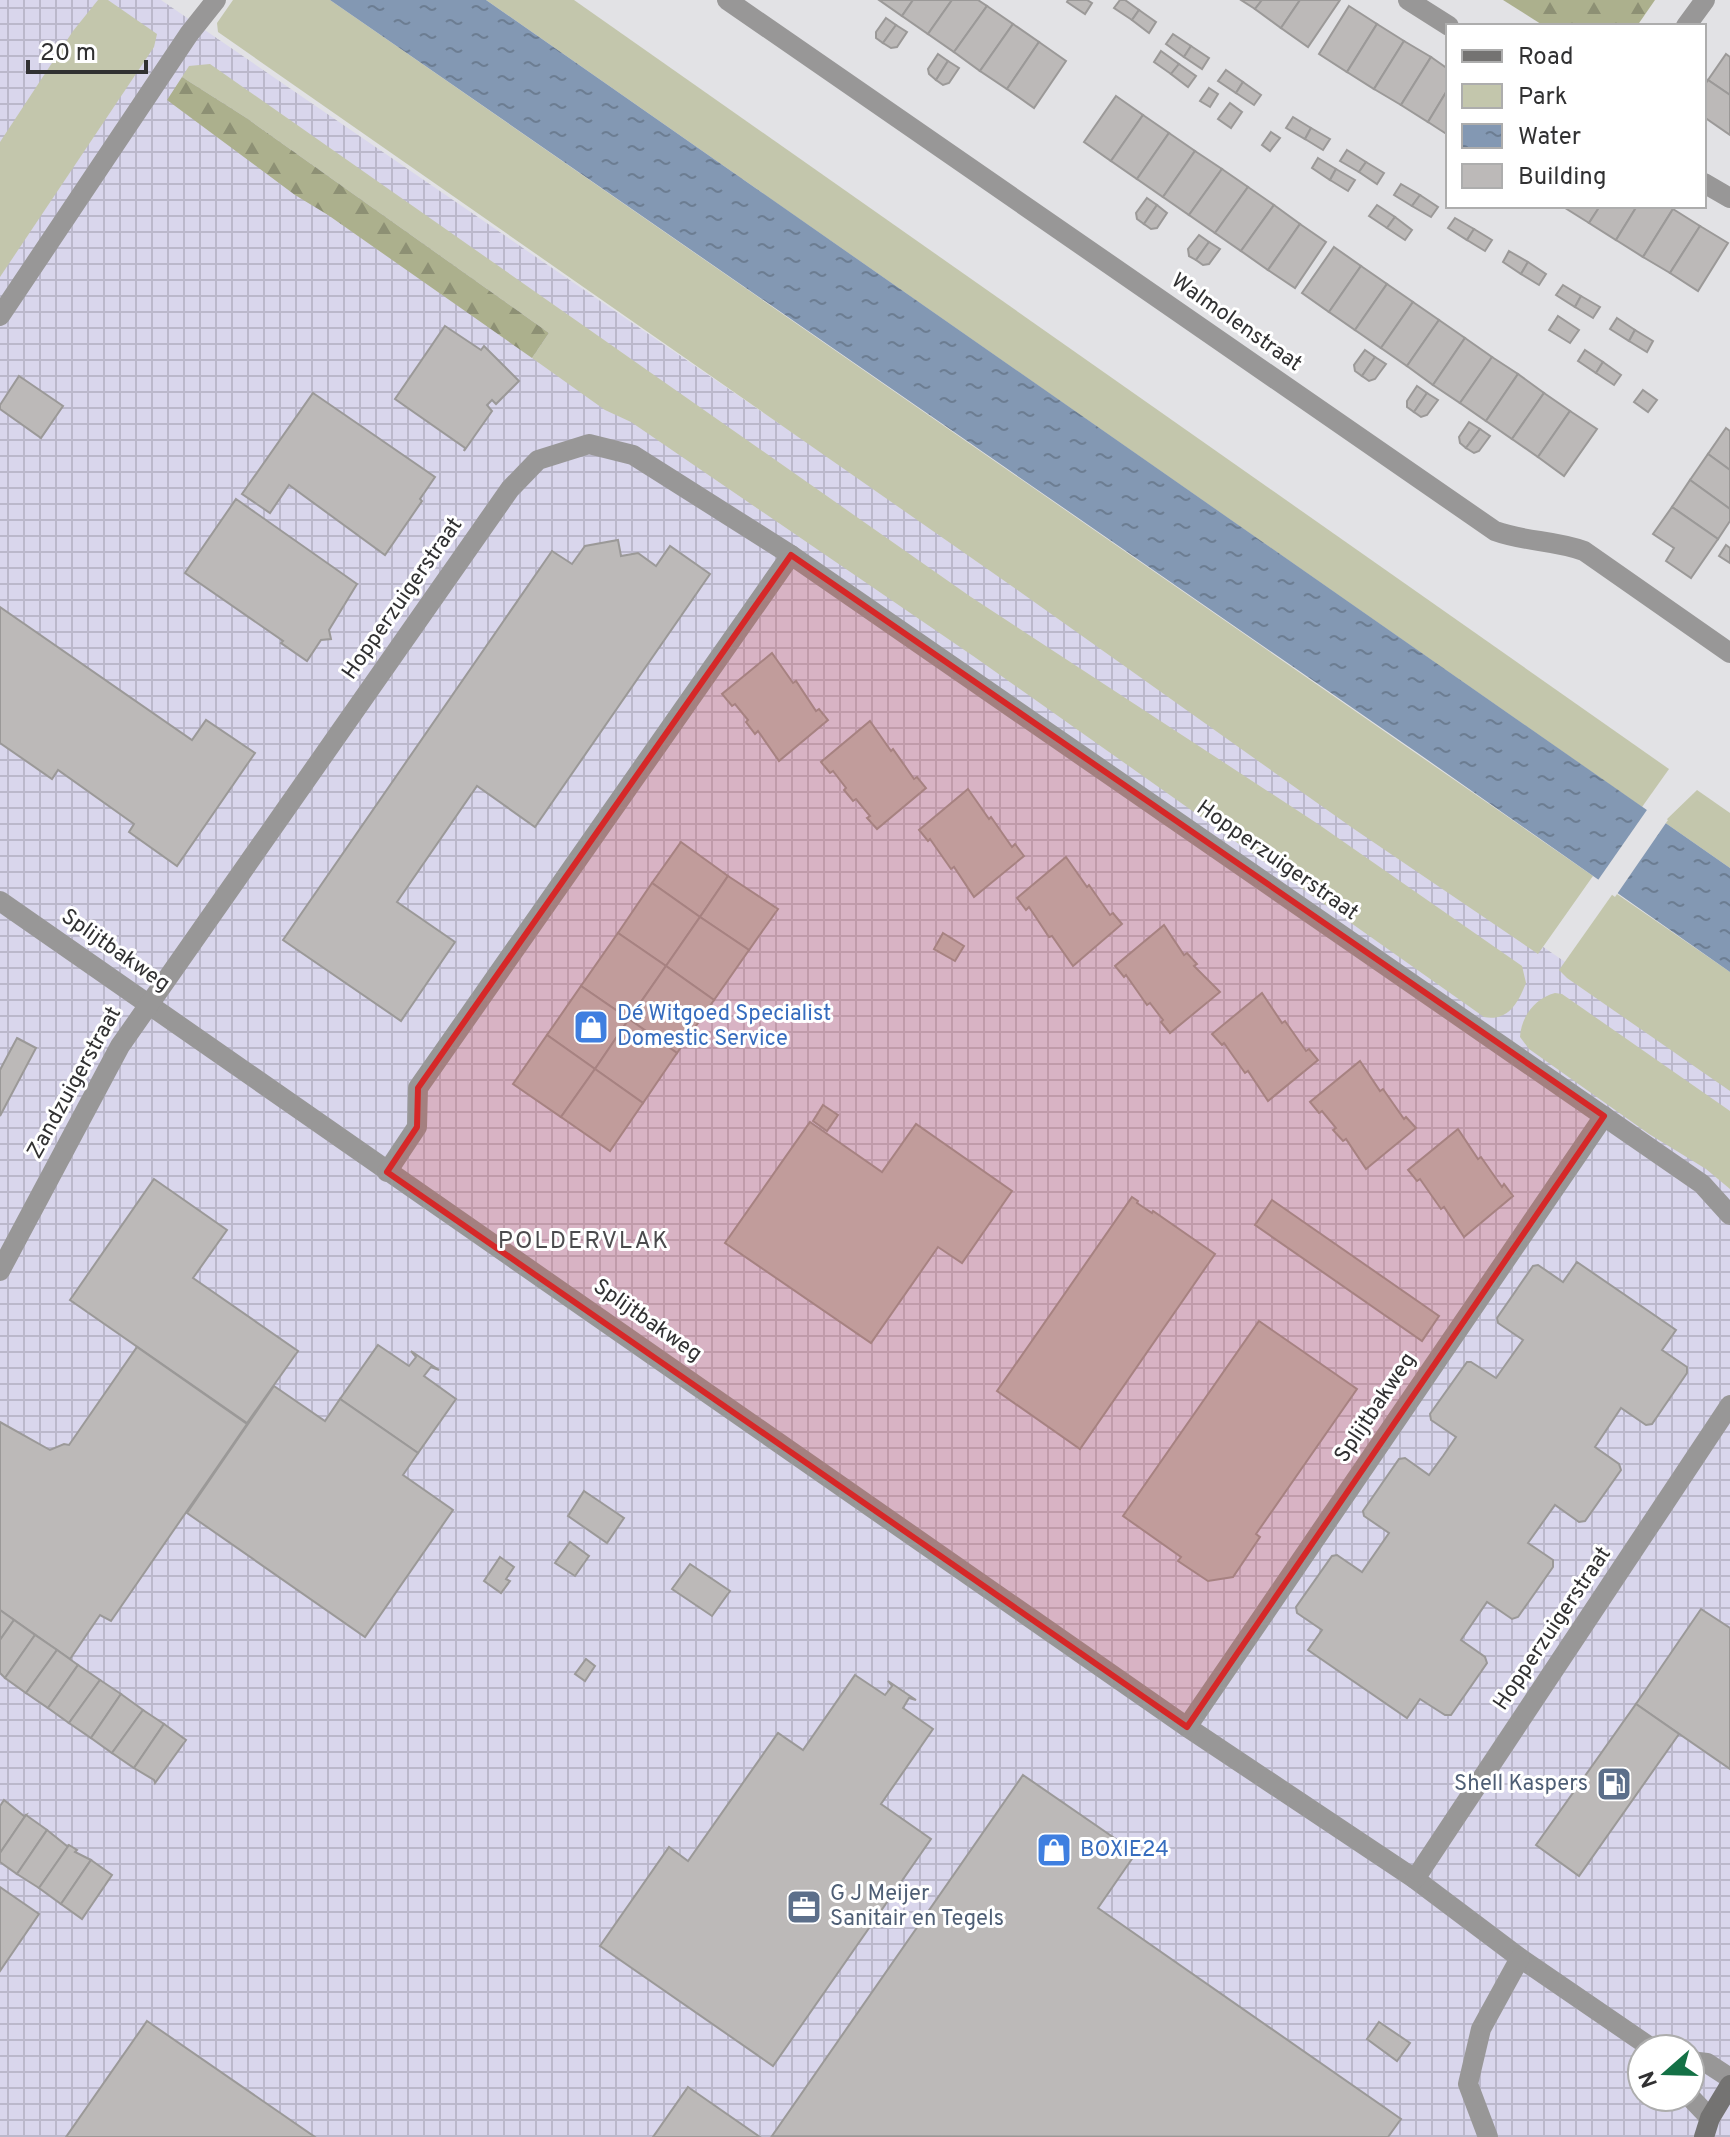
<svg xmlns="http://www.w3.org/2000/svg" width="1730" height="2137" font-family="Overpass,sans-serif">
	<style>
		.industrial { fill: url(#industrial-grid); fill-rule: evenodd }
		.green { fill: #c3c6ac }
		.forest { fill: url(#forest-firs) }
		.water { fill: url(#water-ripples) }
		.pier { fill: #e2e2e5 }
		.building { fill: #bcb9b8; stroke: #9b9998; stroke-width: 2 }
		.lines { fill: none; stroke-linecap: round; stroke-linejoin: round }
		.street { stroke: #989797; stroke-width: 20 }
		.secondary { stroke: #747372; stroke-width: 20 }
		.marked { fill: #d62828; fill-opacity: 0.2; stroke: #d62828; stroke-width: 6; stroke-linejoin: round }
		.labels { text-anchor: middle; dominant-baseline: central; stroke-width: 6; stroke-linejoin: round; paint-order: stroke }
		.street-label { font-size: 22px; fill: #313132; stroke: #fff }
		.shop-label { font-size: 22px; fill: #366cbe; stroke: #fff; text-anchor: start }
		.service-label { font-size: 22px; fill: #4e5e75; stroke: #fff; text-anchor: end }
		.neighbourhood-label { font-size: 24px; letter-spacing: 2px; fill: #4b4b4d; stroke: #fff }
	</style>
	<defs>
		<pattern id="industrial-grid" width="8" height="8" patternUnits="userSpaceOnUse" patternTransform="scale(2)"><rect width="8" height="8" fill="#d9d6ec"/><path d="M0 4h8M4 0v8" fill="none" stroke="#bbb8cb"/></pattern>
		<pattern id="forest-firs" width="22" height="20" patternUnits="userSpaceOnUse" patternTransform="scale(2)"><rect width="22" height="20" fill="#acb08d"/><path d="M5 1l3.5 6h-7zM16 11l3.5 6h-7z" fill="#8d9074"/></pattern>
		<pattern id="water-ripples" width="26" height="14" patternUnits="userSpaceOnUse" patternTransform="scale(2)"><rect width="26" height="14" fill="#8398b3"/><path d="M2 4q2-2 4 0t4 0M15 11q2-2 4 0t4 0" fill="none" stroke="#6c7d92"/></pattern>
	</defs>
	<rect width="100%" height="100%" fill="#e2e2e5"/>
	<!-- industrial -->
	<path class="industrial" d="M0 0H161L1730 1075V2137H0ZM1642 2049H1690V2097H1642Z"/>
	<!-- green -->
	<g class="green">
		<polygon points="98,0 108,0 157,34 154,47 0,277 0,142 73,31"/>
		<polygon points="233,0 330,0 1593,876 1538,954 1354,829 1006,582 218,32 217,23"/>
		<polygon points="486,0 574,0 1669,769 1642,807"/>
		<path d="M210 64 971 597 1318 824 1522 966 1526 983C1518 1003 1508 1022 1484 1017L976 658 631 422 605 410 532 358 549 333 245 117 182 77 189 66Z"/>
		<polygon points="1697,790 1730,813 1730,868 1664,822"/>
		<polygon points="1614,892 1730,972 1730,1091 1567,978 1559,970"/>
		<path d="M1555 993 1562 994 1730 1111V1189L1706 1169 1649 1134 1529 1049 1520 1037C1521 1017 1535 998 1555 993Z"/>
	</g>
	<!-- forest -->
	<g class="forest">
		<polygon points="1503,0 1655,0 1637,26 1544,26"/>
		<polygon points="182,77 245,117 549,333 532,358 328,215 295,195 167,100"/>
	</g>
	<!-- water -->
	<polygon class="water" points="330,0 486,0 1730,868 1730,972 1422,756"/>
	<!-- pier -->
	<polygon class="pier" points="1649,807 1668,820 1615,897 1596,883"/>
	<!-- building -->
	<g class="building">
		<polygon points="879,0 913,0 902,16"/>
		<polygon points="913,0 952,0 928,34 902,16"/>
		<polygon points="952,0 978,0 987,6 954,52 928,34"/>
		<polygon points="1068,0 1087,0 1092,3 1085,14 1067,2"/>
		<polygon points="1120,0 1125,0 1139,10 1132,20 1114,8"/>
		<polygon points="1241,0 1262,0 1255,9"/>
		<polygon points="1262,0 1300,0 1281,28 1255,9"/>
		<polygon points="1300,0 1340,0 1308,47 1281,28"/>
		<polygon points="987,6 1013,24 980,71 954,52"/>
		<polygon points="1349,6 1377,24 1347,72 1319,54"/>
		<polygon points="1139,10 1156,22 1149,33 1132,20"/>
		<polygon points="886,18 896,25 883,43 876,38 876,32"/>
		<polygon points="1013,24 1039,42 1007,89 980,71"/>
		<polygon points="1377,24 1404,41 1374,89 1347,72"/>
		<polygon points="896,25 907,32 897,47 891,48 883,43"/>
		<polygon points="1173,34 1191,46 1184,57 1166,44"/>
		<polygon points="1404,41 1431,57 1401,105 1374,89"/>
		<polygon points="1039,42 1066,61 1034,108 1007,89"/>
		<polygon points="1191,46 1209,58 1202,69 1184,57"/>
		<polygon points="1161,51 1179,64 1171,74 1154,62"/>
		<polygon points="938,54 948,61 936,80 929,74 928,69"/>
		<polygon points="1726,54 1730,57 1730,95 1708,80"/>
		<polygon points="1431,57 1448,69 1448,89 1428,122 1401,105"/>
		<polygon points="948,61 959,68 949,83 943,85 936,80"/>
		<polygon points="1179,64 1196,76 1188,87 1171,74"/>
		<polygon points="1226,70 1243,82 1236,93 1218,81"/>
		<polygon points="1708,80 1730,95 1730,135 1704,117 1704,86"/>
		<polygon points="1243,82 1261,95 1254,105 1236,93"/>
		<polygon points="1209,88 1218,94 1210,107 1200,101"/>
		<polygon points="1448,89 1448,135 1428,122"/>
		<polygon points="1116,96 1143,115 1111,161 1084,142"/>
		<polygon points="1230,103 1242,112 1231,128 1218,119"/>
		<polygon points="1143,115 1169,133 1137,179 1111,161"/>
		<polygon points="1293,117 1311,128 1305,139 1286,128"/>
		<polygon points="1311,128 1330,139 1323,150 1305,139"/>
		<polygon points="1271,132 1280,138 1270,151 1262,145"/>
		<polygon points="1169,133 1195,151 1163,197 1137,179"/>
		<polygon points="1347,150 1366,162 1359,172 1340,161"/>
		<polygon points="1195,151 1222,169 1189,215 1163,197"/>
		<polygon points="1318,158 1336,169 1330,180 1312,168"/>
		<polygon points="1366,162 1384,173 1377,184 1359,172"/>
		<polygon points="1222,169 1248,187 1215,233 1189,215"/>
		<polygon points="1336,169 1355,180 1348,191 1330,180"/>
		<polygon points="1401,184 1420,195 1412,206 1394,195"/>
		<polygon points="1248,187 1274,205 1241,251 1215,233"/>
		<polygon points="1420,195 1438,207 1431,217 1412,206"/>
		<polygon points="1147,198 1157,205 1144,224 1137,219 1136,213"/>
		<polygon points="1157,205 1167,213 1157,228 1151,229 1144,224"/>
		<polygon points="1274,205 1300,224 1268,270 1241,251"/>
		<polygon points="1377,205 1395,217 1387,228 1369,216"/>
		<polygon points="1562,206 1600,206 1589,223"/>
		<polygon points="1600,206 1637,206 1616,240 1589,223"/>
		<polygon points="1637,206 1669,206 1673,209 1643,257 1616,240"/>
		<polygon points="1673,209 1700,226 1670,273 1643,257"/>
		<polygon points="1395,217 1412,230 1405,240 1387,228"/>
		<polygon points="1455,218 1474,229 1467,240 1448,228"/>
		<polygon points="1300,224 1326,242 1295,288 1268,270"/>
		<polygon points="1700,226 1728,243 1698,291 1670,273"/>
		<polygon points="1474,229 1492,240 1485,251 1467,240"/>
		<polygon points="1199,235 1209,242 1196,260 1189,256 1188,249"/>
		<polygon points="1209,242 1220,249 1209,264 1203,265 1196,260"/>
		<polygon points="1334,247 1361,266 1329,312 1302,293"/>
		<polygon points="1509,251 1528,262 1521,274 1503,262"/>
		<polygon points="1528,262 1546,274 1539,285 1521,274"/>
		<polygon points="1361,266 1387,284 1355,330 1329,312"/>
		<polygon points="1387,284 1413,302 1381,348 1355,330"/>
		<polygon points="1563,285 1581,296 1575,307 1556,295"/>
		<polygon points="1581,296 1600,307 1593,318 1575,307"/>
		<polygon points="1413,302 1439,320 1407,366 1381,348"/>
		<polygon points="1558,316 1579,330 1570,343 1549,330"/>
		<polygon points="1617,318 1635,330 1629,341 1610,329"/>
		<polygon points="1439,320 1465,338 1433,385 1407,366"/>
		<polygon points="445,326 481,350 484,346 519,381 496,404 492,400 487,405 492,411 464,451 465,448 395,399"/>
		<polygon points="1635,330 1653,341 1647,352 1629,341"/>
		<polygon points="1465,338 1492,357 1460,403 1433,385"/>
		<polygon points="1365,350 1375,357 1362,376 1355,371 1354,365"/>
		<polygon points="1585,350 1603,362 1596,373 1578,361"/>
		<polygon points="1375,357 1386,364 1375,379 1369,381 1362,376"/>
		<polygon points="1492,357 1518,374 1486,421 1460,403"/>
		<polygon points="1603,362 1621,375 1614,385 1596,373"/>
		<polygon points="1518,374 1544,393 1512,439 1486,421"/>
		<polygon points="19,376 63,406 41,438 0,409 0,405"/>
		<polygon points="1417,386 1427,393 1414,412 1407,407 1407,401"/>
		<polygon points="1643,390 1657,400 1648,412 1634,402"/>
		<polygon points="313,393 435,477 420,499 422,501 385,555 289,485 270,513 242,494"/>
		<polygon points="1427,393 1438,400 1427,415 1421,417 1414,412"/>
		<polygon points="1544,393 1570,411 1538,457 1512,439"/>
		<polygon points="1570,411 1597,429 1564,476 1538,457"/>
		<polygon points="1469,422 1480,429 1466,448 1460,443 1459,437"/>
		<polygon points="1726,428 1730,431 1730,470 1708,454"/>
		<polygon points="1480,429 1490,436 1479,451 1474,453 1466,448"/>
		<polygon points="1708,454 1730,470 1730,509 1690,480"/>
		<polygon points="1690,480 1730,509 1730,521 1718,539 1672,507"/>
		<polygon points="236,499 357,584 329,630 331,639 321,640 307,661 281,643 283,641 185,573"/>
		<polygon points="1672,507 1718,539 1691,578 1666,561 1674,548 1653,534"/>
		<polygon points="618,540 621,556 638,553 656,566 670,546 710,574 535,827 477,786 397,902 455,942 401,1021 283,940 552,551 572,564 585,546"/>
		<polygon points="1726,545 1730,548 1730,563 1719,556"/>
		<polygon points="0,607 192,740 206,720 255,753 177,866 129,832 134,824 58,770 52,779 0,743"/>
		<polygon points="772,653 793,683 796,681 816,711 819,709 828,720 779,761 758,731 755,734 746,722 748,720 735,704 732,706 722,694"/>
		<polygon points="870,721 891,751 893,749 914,779 917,777 926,788 877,829 867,818 870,816 856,799 853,801 844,790 846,788 833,771 830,773 821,762"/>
		<polygon points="968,789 989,819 991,817 1012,847 1015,844 1024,856 974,897 954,867 951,869 930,839 928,841 919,830"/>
		<polygon points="681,842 728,876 700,917 652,883"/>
		<polygon points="1066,857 1087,887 1089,885 1110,915 1113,913 1122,924 1073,966 1052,936 1049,937 1029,907 1026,910 1017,898"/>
		<polygon points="728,876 778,909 749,950 700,917"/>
		<polygon points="652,883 700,917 666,966 618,933"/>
		<polygon points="700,917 749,950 714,1000 666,966"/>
		<polygon points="1164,925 1184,955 1187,953 1197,964 1194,966 1220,992 1170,1033 1161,1022 1163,1020 1150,1003 1147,1005 1126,975 1124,977 1115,966"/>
		<polygon points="618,933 666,966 629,1019 581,986"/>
		<polygon points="943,933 964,946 955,961 934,949"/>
		<polygon points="666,966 714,1000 677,1053 629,1019"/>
		<polygon points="581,986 629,1019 595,1069 547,1035"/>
		<polygon points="1262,993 1282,1023 1285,1021 1306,1051 1309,1049 1318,1060 1268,1101 1248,1071 1245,1073 1224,1043 1222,1045 1212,1034"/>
		<polygon points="629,1019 677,1053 643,1103 595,1069"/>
		<polygon points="547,1035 595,1069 561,1117 513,1084"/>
		<polygon points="17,1038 36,1048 0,1116 0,1070"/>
		<polygon points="1360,1061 1380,1091 1383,1089 1404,1119 1406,1117 1416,1128 1366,1169 1346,1139 1343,1141 1333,1130 1336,1128 1322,1111 1319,1113 1310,1102"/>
		<polygon points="595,1069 643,1103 610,1151 561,1117"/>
		<polygon points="823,1105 838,1115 827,1131 813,1121"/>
		<polygon points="810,1122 882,1172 916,1124 1012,1191 962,1263 938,1247 871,1343 725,1243"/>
		<polygon points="1458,1129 1478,1159 1481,1157 1502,1187 1504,1184 1513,1196 1464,1237 1444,1207 1441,1209 1420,1179 1417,1181 1408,1170"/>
		<polygon points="154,1179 227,1230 193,1278 298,1351 247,1423 70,1300"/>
		<polygon points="1132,1197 1138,1201 1137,1203 1152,1213 1153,1211 1215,1254 1080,1449 997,1391"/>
		<polygon points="1272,1200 1439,1316 1422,1341 1255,1225"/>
		<polygon points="1577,1262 1676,1330 1662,1350 1687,1367 1687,1373 1652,1424 1646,1425 1621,1408 1595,1447 1619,1464 1621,1470 1585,1521 1579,1522 1555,1505 1528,1543 1553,1560 1553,1567 1518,1617 1512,1619 1487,1602 1461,1640 1485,1657 1487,1663 1451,1715 1445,1715 1420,1699 1407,1718 1308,1650 1322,1630 1297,1613 1296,1607 1332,1556 1337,1555 1362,1572 1389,1533 1364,1516 1363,1511 1399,1459 1405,1458 1429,1475 1443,1456 1456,1437 1431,1420 1430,1414 1467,1362 1471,1362 1496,1378 1523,1340 1498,1323 1497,1318 1533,1266 1538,1265 1563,1282"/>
		<polygon points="1259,1321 1357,1389 1256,1534 1260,1537 1233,1577 1208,1581 1178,1561 1181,1557 1123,1516"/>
		<polygon points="378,1345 409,1366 416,1357 411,1351 439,1370 431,1367 424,1376 456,1399 418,1453 340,1399"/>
		<polygon points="137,1347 247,1424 111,1621 100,1615 70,1659 0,1610 0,1422 50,1450 64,1444 69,1445"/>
		<polygon points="274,1386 325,1421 340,1399 418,1453 403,1475 453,1510 365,1637 187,1513"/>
		<polygon points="584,1491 624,1518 607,1543 568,1516"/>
		<polygon points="570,1542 589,1556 575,1576 555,1563"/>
		<polygon points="500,1557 514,1567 506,1579 510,1581 501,1593 484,1581"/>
		<polygon points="690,1564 730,1591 712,1616 672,1589"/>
		<polygon points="1701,1609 1730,1628 1730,1769 1636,1704"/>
		<polygon points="0,1610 14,1620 0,1640"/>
		<polygon points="14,1620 35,1635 5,1678 0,1673 0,1640"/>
		<polygon points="35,1635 57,1650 26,1693 5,1678"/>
		<polygon points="57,1650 78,1665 48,1708 26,1693"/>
		<polygon points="586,1659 595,1666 585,1681 575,1674"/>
		<polygon points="78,1665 100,1680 69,1723 48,1708"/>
		<polygon points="855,1675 885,1695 892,1686 888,1681 916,1700 909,1698 903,1708 933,1729 881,1804 931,1839 773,2066 600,1946 669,1847 688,1861 778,1733 803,1750"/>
		<polygon points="100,1680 121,1694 91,1738 69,1723"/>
		<polygon points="121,1694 143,1710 112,1753 91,1738"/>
		<polygon points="1636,1704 1679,1734 1579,1876 1536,1845"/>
		<polygon points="143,1710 164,1724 134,1768 112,1753"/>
		<polygon points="164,1724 186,1740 155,1783 154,1780 134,1768"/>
		<polygon points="1023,1775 1136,1853 1098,1908 1401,2119 1388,2137 772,2136"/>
		<polygon points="4,1800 24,1816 26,1815 0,1853 0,1806"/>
		<polygon points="26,1815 47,1830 17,1874 0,1862 0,1853"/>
		<polygon points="47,1830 67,1846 69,1845 39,1888 17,1874"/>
		<polygon points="69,1845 77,1850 75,1852 91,1860 61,1904 39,1888"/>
		<polygon points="91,1860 112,1875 82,1919 61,1904"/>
		<polygon points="0,1887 39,1914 0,1971"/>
		<polygon points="147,2021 315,2137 66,2137"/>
		<polygon points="1379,2022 1410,2043 1397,2061 1367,2039"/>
		<polygon points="688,2087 760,2137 653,2137"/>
	</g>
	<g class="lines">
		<!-- street -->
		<g class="street">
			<path d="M727 0 1495 531C1525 542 1554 540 1584 551L1730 653"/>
			<polyline points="1408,0 1449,26"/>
			<polyline points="1686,26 1705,0"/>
			<polyline points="1704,183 1730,198"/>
			<polyline points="0,316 189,34 216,0"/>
			<polyline points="0,901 1187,1727 1415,1879 1520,1958 1653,2049"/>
			<polyline points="387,1172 417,1127 418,1088 791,555"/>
			<polyline points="0,1271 120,1046 510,489 538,460 589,444 633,455 791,555 1702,1184 1730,1215"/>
			<polyline points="1187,1727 1604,1116"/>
			<polyline points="1415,1879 1730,1405"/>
			<polyline points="1690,2061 1707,2063 1730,2078"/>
			<polyline points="1690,2097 1710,2118"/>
			<polyline points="1488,2137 1468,2084 1481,2029 1520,1958"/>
		</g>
		<!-- secondary -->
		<polyline class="secondary" points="1704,2137 1710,2118 1730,2085"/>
	</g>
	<!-- marked area -->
	<path class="marked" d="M791 555 1604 1116 1187 1727 387 1172 417 1127 418 1088Z"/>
	<!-- icons -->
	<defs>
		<symbol id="shop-square" viewBox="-11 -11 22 22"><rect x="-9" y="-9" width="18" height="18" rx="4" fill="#3f7fe0" stroke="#fff"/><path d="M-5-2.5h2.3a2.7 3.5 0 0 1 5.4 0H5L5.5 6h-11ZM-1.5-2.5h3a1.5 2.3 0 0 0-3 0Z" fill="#fff"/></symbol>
		<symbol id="fuel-square" viewBox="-11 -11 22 22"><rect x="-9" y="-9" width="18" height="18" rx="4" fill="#5c6f8a" stroke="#fff"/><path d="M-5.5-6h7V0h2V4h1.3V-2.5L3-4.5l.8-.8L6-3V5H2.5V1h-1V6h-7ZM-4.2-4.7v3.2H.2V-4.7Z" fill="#fff"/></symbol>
		<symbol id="office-square" viewBox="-11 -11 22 22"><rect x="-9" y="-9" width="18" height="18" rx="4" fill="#5c6f8a" stroke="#fff"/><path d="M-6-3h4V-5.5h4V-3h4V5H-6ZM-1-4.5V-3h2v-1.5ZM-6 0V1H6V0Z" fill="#fff"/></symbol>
	</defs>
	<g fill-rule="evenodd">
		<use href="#shop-square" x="571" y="1007" width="40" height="40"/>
		<use href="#fuel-square" x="1594" y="1764" width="40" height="40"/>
		<use href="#shop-square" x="1034" y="1830" width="40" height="40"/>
		<use href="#office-square" x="784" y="1887" width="40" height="40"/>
	</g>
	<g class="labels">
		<!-- street labels -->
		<g class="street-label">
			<text transform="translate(1236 323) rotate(35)">Walmolenstraat</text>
			<text transform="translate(403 599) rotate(-55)">Hopperzuigerstraat</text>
			<text transform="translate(1277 861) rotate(35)">Hopperzuigerstraat</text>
			<text transform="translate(115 951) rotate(35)">Splijtbakweg</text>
			<text transform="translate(75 1083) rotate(-61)">Zandzuigerstraat</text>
			<text transform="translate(647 1321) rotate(35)">Splijtbakweg</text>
			<text transform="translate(1376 1408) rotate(-56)">Splijtbakweg</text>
			<text transform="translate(1553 1629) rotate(-56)">Hopperzuigerstraat</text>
		</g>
		<!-- shop labels -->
		<g class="shop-label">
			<text x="617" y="1014">Dé Witgoed Specialist<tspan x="617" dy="25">Domestic Service</tspan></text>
			<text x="1080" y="1850">BOXIE24</text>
		</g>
		<!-- service labels -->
		<g class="service-label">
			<text x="1588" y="1784">Shell Kaspers</text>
			<text x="830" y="1894" text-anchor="start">G J Meijer<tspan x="830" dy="25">Sanitair en Tegels</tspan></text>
		</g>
		<!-- neighbourhood labels -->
		<g class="neighbourhood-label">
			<text x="584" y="1242">POLDERVLAK</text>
		</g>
	</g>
	<!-- legend -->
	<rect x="1446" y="24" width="260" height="184" fill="#ffffff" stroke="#adadad" stroke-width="2"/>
	<rect x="1462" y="50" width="40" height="12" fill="#747372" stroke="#adadad" stroke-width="2"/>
	<text x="1518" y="64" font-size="24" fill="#313132">Road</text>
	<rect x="1462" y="84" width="40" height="24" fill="#c3c6ac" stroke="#adadad" stroke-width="2"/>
	<text x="1518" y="104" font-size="24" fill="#313132">Park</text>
	<rect x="1462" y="124" width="40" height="24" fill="url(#water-ripples)" stroke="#adadad" stroke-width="2"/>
	<text x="1518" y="144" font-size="24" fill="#313132">Water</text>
	<rect x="1462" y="164" width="40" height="24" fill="#bcb9b8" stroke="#adadad" stroke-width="2"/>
	<text x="1518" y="184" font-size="24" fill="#313132">Building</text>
	<!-- north arrow -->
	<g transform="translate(1666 2073) rotate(250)"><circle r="38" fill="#ffffff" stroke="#adadad" stroke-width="2"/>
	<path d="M0-6L14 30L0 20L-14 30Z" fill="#147146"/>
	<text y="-12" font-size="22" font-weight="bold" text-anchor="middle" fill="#313132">N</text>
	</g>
	<!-- scale -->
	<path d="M28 60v12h118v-12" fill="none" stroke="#313132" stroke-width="4"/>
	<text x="40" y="60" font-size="24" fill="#313132" stroke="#ffffff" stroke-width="6" paint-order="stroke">20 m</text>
</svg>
